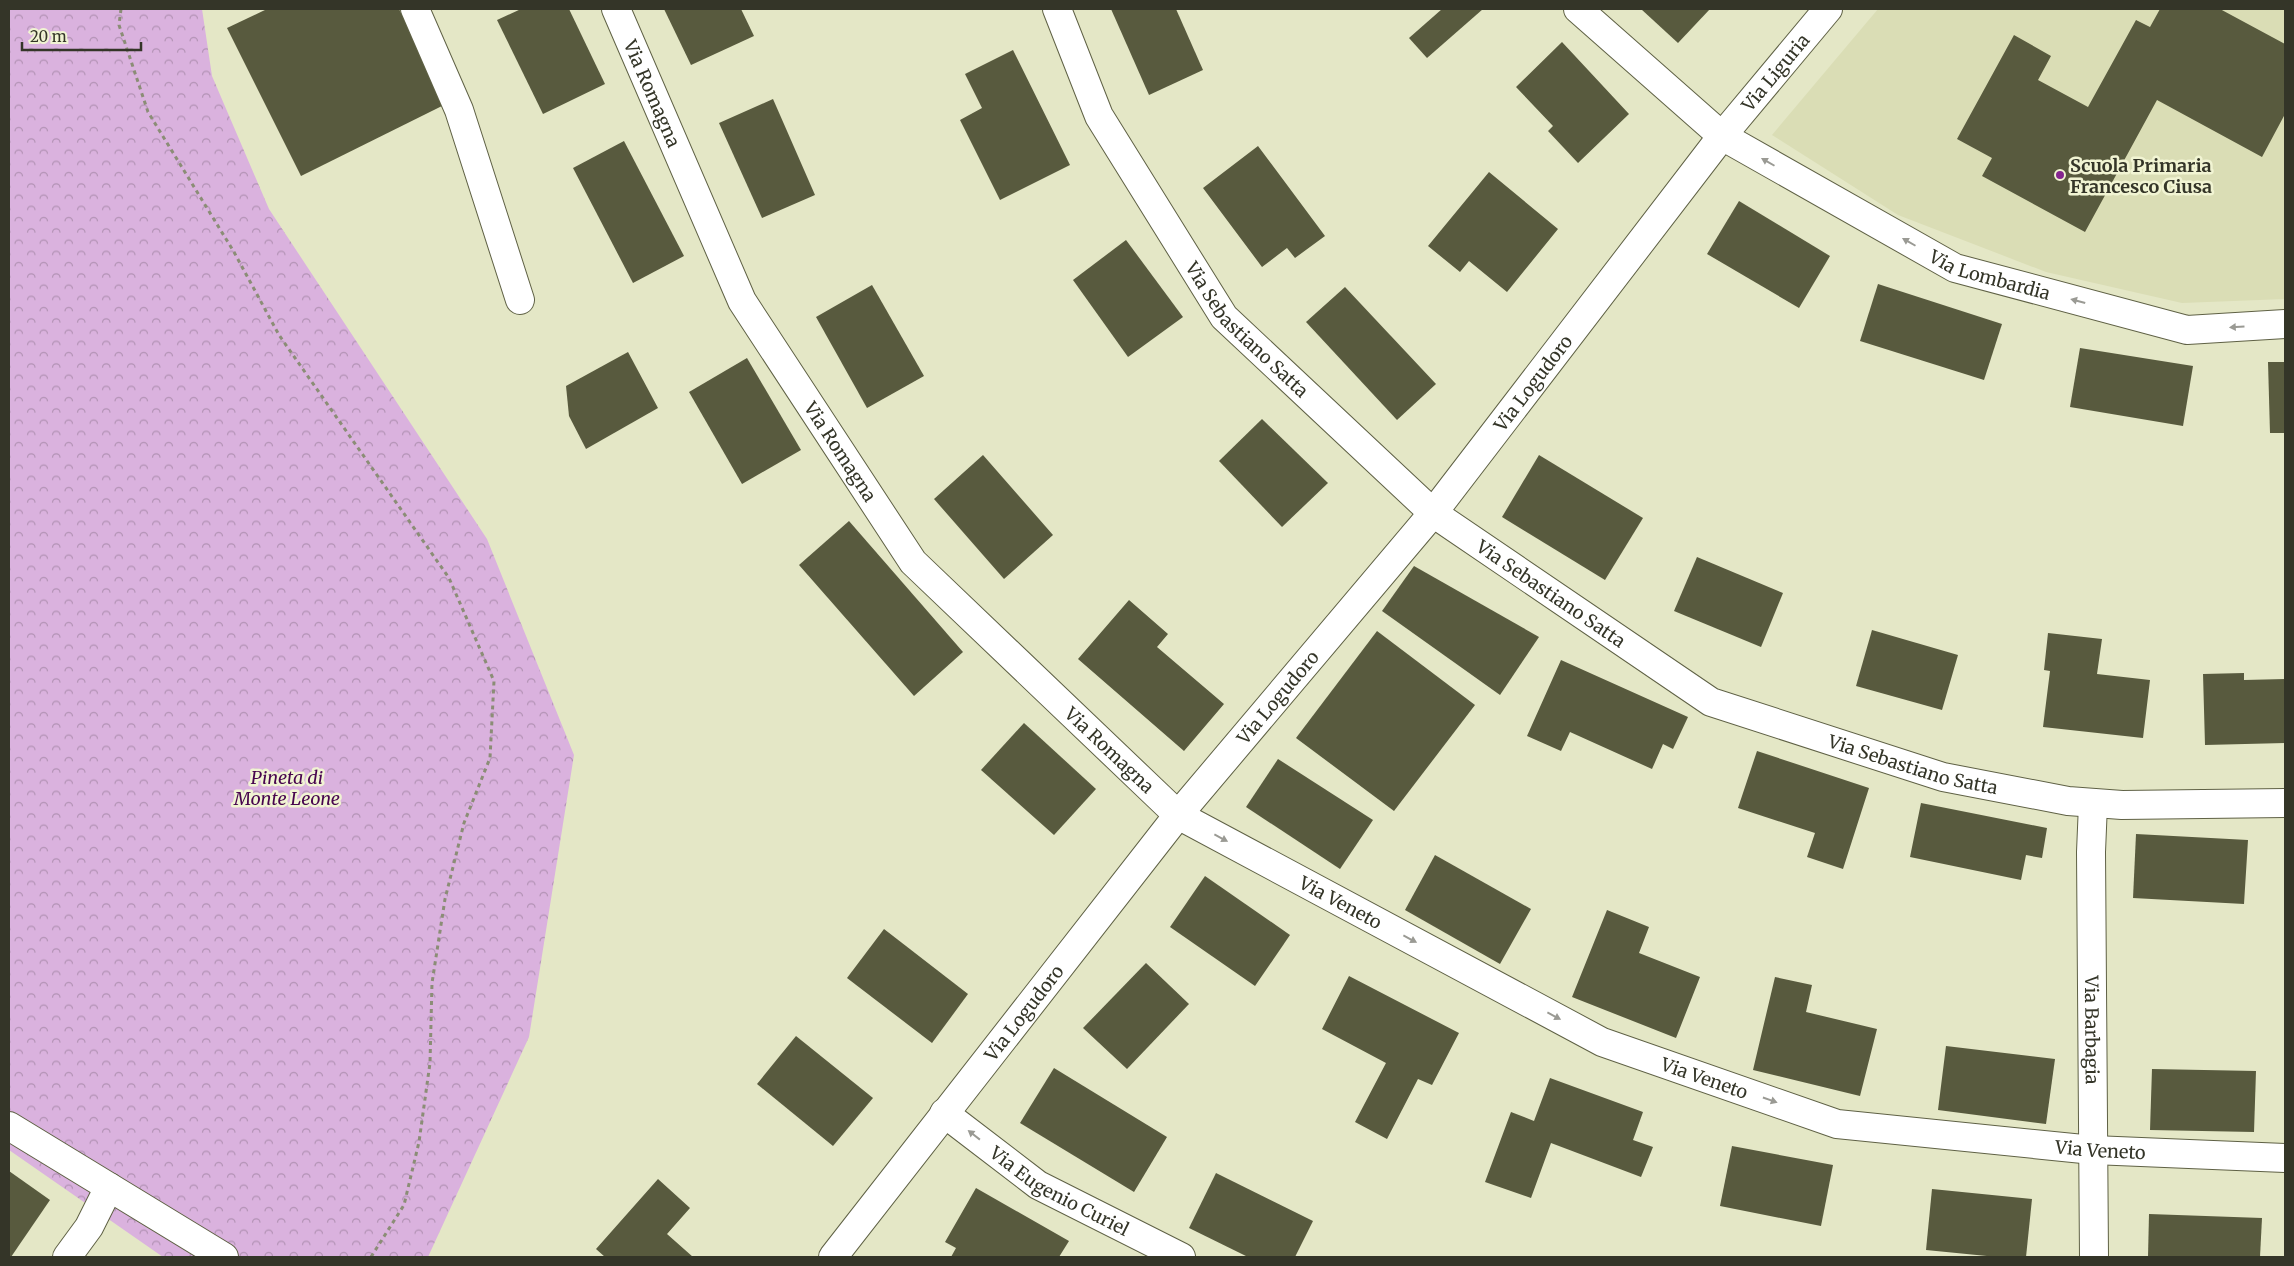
<svg xmlns="http://www.w3.org/2000/svg" width="2294" height="1266" font-family="Merriweather,serif">
	<style>
		.built { fill: #daddb5 }
		.forest { fill: url(#forest-crowns) }
		.building { fill: #585a3e }
		.lines { fill: none; stroke-linecap: round; stroke-linejoin: round }
		.minor-casing { stroke: #5f6145; stroke-width: 30 }
		.path { stroke: #8b8d76; stroke-width: 3; stroke-dasharray: 4 4; stroke-linecap: butt }
		.minor { stroke: #fff; stroke-width: 28 }
		.oneway { fill: #9a9a94 }
		.poi-dot { fill: #84258f; stroke: #f1f4d3; stroke-width: 2 }
		.labels { text-anchor: middle; dominant-baseline: central; stroke-width: 5; stroke-linejoin: round; paint-order: stroke }
		.street-label { font-size: 18px; fill: #343528; stroke: #f1f4d3 }
		.poi-label { font-size: 18px; font-weight: bold; fill: #343528; stroke: #f1f4d3; text-anchor: start }
		.park-label { font-size: 18px; font-style: italic; fill: #47044e; stroke: #f1f4d3 }
	</style>
	<defs>
		<pattern id="forest-crowns" width="20" height="18" patternUnits="userSpaceOnUse" patternTransform="scale(1.25)"><rect width="20" height="18" fill="#dab2de"/><path d="M2 6a3 3 0 1 1 6 0M12 15a3 3 0 1 1 6 0" fill="none" stroke="#b292b4"/></pattern>
	</defs>
	<rect width="100%" height="100%" fill="#e4e7c6"/>
	<!-- built -->
	<polygon class="built" points="1878,9 2285,9 2285,299 2182,303 2046,272 1898,215 1772,135"/>
	<!-- forest -->
	<polygon class="forest" points="9,9 202,9 212,76 269,209 487,539 574,755 529,1037 428,1257 163,1257 9,1150"/>
	<!-- building -->
	<g class="building">
		<polygon points="267,9 399,9 446,104 301,176 227,28"/>
		<polygon points="521,9 569,9 605,84 543,114 497,20"/>
		<polygon points="664,9 741,9 754,36 691,65"/>
		<polygon points="1111,9 1176,9 1203,70 1149,95"/>
		<polygon points="1442,9 1483,9 1427,58 1409,38"/>
		<polygon points="1641,9 1710,9 1678,43"/>
		<polygon points="2160,9 2220,9 2285,44 2285,114 2262,157 2157,100 2085,232 1982,176 1992,158 1957,139 2014,35 2051,56 2038,80 2088,107 2136,20 2150,27"/>
		<polygon points="1562,42 1629,114 1578,163 1548,131 1553,126 1516,87"/>
		<polygon points="1013,50 1070,165 1000,200 960,120 982,108 965,74"/>
		<polygon points="773,99 815,195 762,218 719,123"/>
		<polygon points="624,141 684,256 633,283 573,168"/>
		<polygon points="1258,146 1325,236 1295,258 1287,248 1262,267 1203,188"/>
		<polygon points="1489,172 1558,229 1507,292 1469,261 1460,272 1428,246"/>
		<polygon points="1739,201 1830,256 1799,308 1707,254"/>
		<polygon points="1126,240 1183,317 1128,357 1073,280"/>
		<polygon points="1878,284 2002,324 1984,380 1860,341"/>
		<polygon points="872,285 924,376 867,408 816,317"/>
		<polygon points="1345,287 1436,384 1397,420 1306,322"/>
		<polygon points="2080,348 2193,366 2183,426 2070,407"/>
		<polygon points="628,352 658,408 586,449 569,416 566,386"/>
		<polygon points="747,358 801,450 742,484 689,392"/>
		<polygon points="2268,362 2285,362 2285,433 2270,433"/>
		<polygon points="1262,419 1328,483 1282,527 1219,461"/>
		<polygon points="983,455 1053,535 1004,579 934,499"/>
		<polygon points="1539,455 1643,518 1605,580 1502,517"/>
		<polygon points="849,521 963,652 914,696 799,565"/>
		<polygon points="1697,557 1783,593 1761,647 1674,611"/>
		<polygon points="1414,566 1539,637 1500,695 1382,611"/>
		<polygon points="1129,600 1168,634 1157,647 1224,704 1184,751 1078,659"/>
		<polygon points="1872,630 1958,655 1942,710 1856,686"/>
		<polygon points="1377,631 1475,705 1394,811 1296,738"/>
		<polygon points="2048,633 2102,639 2097,674 2150,680 2143,738 2043,727 2050,671 2044,670"/>
		<polygon points="1561,660 1688,717 1673,749 1663,744 1652,769 1570,732 1561,751 1527,736"/>
		<polygon points="2244,673 2244,680 2285,679 2285,743 2205,745 2203,674"/>
		<polygon points="1024,723 1096,789 1054,835 981,770"/>
		<polygon points="1757,751 1869,788 1843,869 1807,857 1815,833 1738,808"/>
		<polygon points="1278,759 1373,820 1340,869 1246,807"/>
		<polygon points="1921,803 2047,828 2042,858 2026,855 2021,880 1910,857"/>
		<polygon points="2136,834 2248,840 2244,904 2133,898"/>
		<polygon points="1435,855 1531,909 1500,964 1405,910"/>
		<polygon points="1205,876 1290,935 1255,986 1170,927"/>
		<polygon points="1607,910 1649,927 1639,953 1700,977 1676,1038 1572,997"/>
		<polygon points="884,929 968,994 932,1043 847,978"/>
		<polygon points="1146,963 1189,1004 1127,1069 1083,1028"/>
		<polygon points="1349,976 1459,1033 1432,1085 1418,1079 1387,1139 1355,1122 1386,1063 1322,1029"/>
		<polygon points="1775,977 1812,985 1806,1012 1877,1029 1860,1096 1753,1070"/>
		<polygon points="796,1036 873,1098 833,1146 757,1084"/>
		<polygon points="1946,1046 2055,1059 2046,1124 1938,1110"/>
		<polygon points="1054,1068 1167,1137 1134,1192 1020,1123"/>
		<polygon points="2152,1069 2256,1071 2254,1132 2150,1130"/>
		<polygon points="1550,1078 1643,1112 1633,1140 1653,1147 1641,1177 1551,1143 1531,1198 1485,1182 1511,1112 1534,1121"/>
		<polygon points="1732,1146 1833,1165 1821,1226 1720,1206"/>
		<polygon points="9,1171 50,1200 11,1257 9,1257"/>
		<polygon points="1216,1173 1313,1221 1295,1257 1248,1257 1189,1228"/>
		<polygon points="658,1179 690,1208 667,1234 693,1257 605,1257 596,1249"/>
		<polygon points="976,1188 1069,1241 1059,1257 951,1257 956,1248 945,1242"/>
		<polygon points="1932,1189 2032,1199 2026,1257 1997,1257 1926,1250"/>
		<polygon points="2149,1214 2262,1218 2260,1257 2148,1257"/>
	</g>
	<g class="lines">
		<defs>
			<g id="minor">
				<polyline points="415,9 459,110 520,300"/>
				<path id="s1" d="M616 9 742 301 913 562 1178 815 1602 1042 1837 1124 2093 1150 2285 1158"/>
				<path id="s2" d="M1057 9 1099 116 1224 317 1433 513 1711 702 1943 777 2068 801 2122 805 2285 803"/>
				<path id="s3" d="M1578 9 1722 136 1955 268 2187 330 2285 324"/>
				<path id="s4" d="M2093 804 2091 852 2094 1257"/>
				<path id="s5" d="M944 1113 1038 1185 1181 1257"/>
				<polyline points="9,1126 224,1257"/>
				<polyline points="67,1257 89,1227 109,1187"/>
				<path id="s6" d="M833 1257 1178 815 1433 513 1722 136 1828 9"/>
			</g>
		</defs>
		<!-- minor casing -->
		<use href="#minor" class="minor-casing"/>
		<!-- path -->
		<polyline class="path" points="121,9 119,25 148,112 234,252 279,335 449,578 494,681 490,758 464,823 445,899 432,983 430,1063 419,1142 404,1205 371,1257"/>
		<!-- minor -->
		<use href="#minor" class="minor"/>
	</g>
	<!-- one-way arrows -->
	<defs><path id="oneway-solid" d="M-6-.8H1V-3.2L6.5 0L1 3.2V.8H-6Z" transform="scale(1.25)"/></defs>
	<g class="oneway">
		<use href="#oneway-solid" transform="translate(1768 162) rotate(-150)"/>
		<use href="#oneway-solid" transform="translate(1909 242) rotate(-150)"/>
		<use href="#oneway-solid" transform="translate(2078 301) rotate(-165)"/>
		<use href="#oneway-solid" transform="translate(2237 327) rotate(177)"/>
		<use href="#oneway-solid" transform="translate(1221 838) rotate(28)"/>
		<use href="#oneway-solid" transform="translate(1410 939) rotate(28)"/>
		<use href="#oneway-solid" transform="translate(1554 1016) rotate(28)"/>
		<use href="#oneway-solid" transform="translate(1770 1100) rotate(19)"/>
		<use href="#oneway-solid" transform="translate(974 1135) rotate(-142)"/>
	</g>
	<!-- markers -->
	<circle class="poi-dot" cx="2060" cy="175" r="5"/>
	<g class="labels">
		<!-- street labels -->
		<g class="street-label">
			<text stroke="none"><textPath href="#s6" startOffset="1514">Via Liguria</textPath></text>
			<text stroke="none"><textPath href="#s1" startOffset="92">Via Romagna</textPath></text>
			<text stroke="none"><textPath href="#s3" startOffset="495">Via Lombardia</textPath></text>
			<text stroke="none"><textPath href="#s2" startOffset="376">Via Sebastiano Satta</textPath></text>
			<text stroke="none"><textPath href="#s6" startOffset="1120">Via Logudoro</textPath></text>
			<text stroke="none"><textPath href="#s1" startOffset="498">Via Romagna</textPath></text>
			<text stroke="none"><textPath href="#s2" startOffset="781">Via Sebastiano Satta</textPath></text>
			<text stroke="none"><textPath href="#s6" startOffset="715">Via Logudoro</textPath></text>
			<text stroke="none"><textPath href="#s1" startOffset="902">Via Romagna</textPath></text>
			<text stroke="none"><textPath href="#s2" startOffset="1186">Via Sebastiano Satta</textPath></text>
			<text stroke="none"><textPath href="#s1" startOffset="1181">Via Veneto</textPath></text>
			<text stroke="none"><textPath href="#s6" startOffset="310">Via Logudoro</textPath></text>
			<text stroke="none"><textPath href="#s4" startOffset="226">Via Barbagia</textPath></text>
			<text stroke="none"><textPath href="#s1" startOffset="1586">Via Veneto</textPath></text>
			<text stroke="none"><textPath href="#s1" startOffset="1991">Via Veneto</textPath></text>
			<text stroke="none"><textPath href="#s5" startOffset="140">Via Eugenio Curiel</textPath></text>
		</g>
		<!-- poi labels -->
		<g class="poi-label">
			<text x="2070" y="165">Scuola Primaria<tspan x="2070" dy="21">Francesco Ciusa</tspan></text>
		</g>
		<!-- park labels -->
		<g class="park-label">
			<text x="287" y="777">Pineta di<tspan x="287" dy="21">Monte Leone</tspan></text>
		</g>
	</g>
	<!-- border -->
	<rect width="2294" height="1266" fill="none" stroke="#343528" stroke-width="20"/>
	<!-- scale -->
	<path d="M22 42v8h119v-8" fill="none" stroke="#343528" stroke-width="2.5"/>
	<text x="30" y="42" font-size="15" fill="#343528" stroke="#f1f4d3" stroke-width="4" paint-order="stroke">20 m</text>
</svg>
